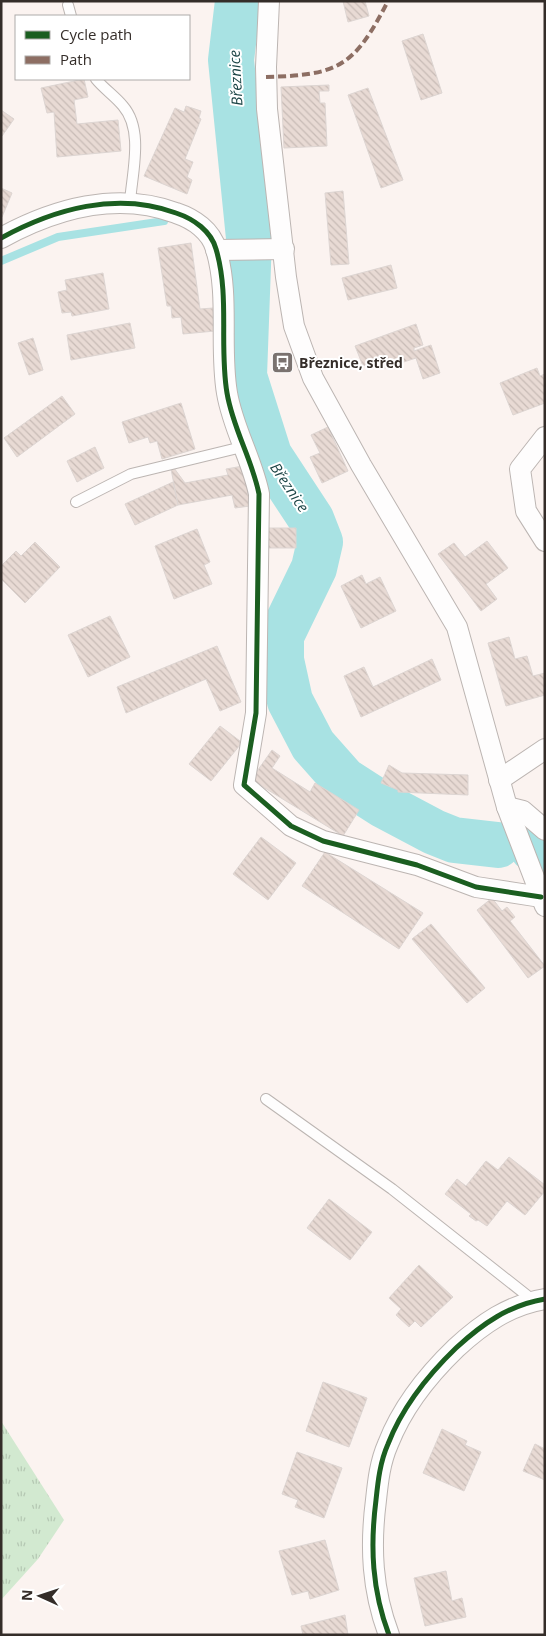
<svg xmlns="http://www.w3.org/2000/svg" width="546" height="1636" font-family="'Open Sans',sans-serif">
	<style>
		.grass { fill: url(#grass-tufts) }
		.lines { fill: none; stroke-linecap: round; stroke-linejoin: round }
		.stream { stroke: #a8e2e3; stroke-width: 8 }
		.river { stroke: #a8e2e3; stroke-width: 46 }
		.building { fill: url(#building-back-hatch); stroke: #ddd5d2 }
		.lane-casing { stroke: #bcb5b2; stroke-width: 12 }
		.street-casing { stroke: #bcb5b2; stroke-width: 22 }
		.lane { stroke: #fefdfd; stroke-width: 10 }
		.street { stroke: #fefdfd; stroke-width: 20 }
		.quiet { stroke: #8d6e63; stroke-width: 4; stroke-dasharray: 8 4; stroke-linecap: butt }
		.cycleway-casing { stroke: #fff; stroke-width: 8 }
		.cycleway { stroke: #1b5e20; stroke-width: 5 }
		.labels { text-anchor: middle; dominant-baseline: central; stroke-width: 4; stroke-linejoin: round; paint-order: stroke }
		.poi-label { font-size: 14px; font-weight: bold; fill: #342d29; stroke: #fff; text-anchor: start }
		.water-label { font-size: 15px; font-style: italic; fill: #1c4546; stroke: #fff }
	</style>
	<defs>
		<pattern id="grass-tufts" width="24" height="20" patternUnits="userSpaceOnUse" patternTransform="scale(1.25)"><rect width="24" height="20" fill="#d2e9d0"/><path d="M3 7l-1-3M5 7V3M7 7l1-3M15 17l-1-3M17 17v-4M19 17l1-3" fill="none" stroke="#b5c8b3"/></pattern>
		<pattern id="building-back-hatch" width="6" height="6" patternUnits="userSpaceOnUse" patternTransform="scale(1.25)"><rect width="6" height="6" fill="#e8dad4"/><path d="M-1 5l2 2M0 0l6 6M5-1l2 2" fill="none" stroke="#c8bbb6"/></pattern>
	</defs>
	<rect width="100%" height="100%" fill="#fbf3f0"/>
	<!-- grass -->
	<polygon class="grass" points="1,1421 64,1520 38,1559 1,1600"/>
	<g class="lines">
		<!-- stream -->
		<g class="stream">
			<polyline points="230,227 249,238"/>
			<polyline points="1,261 58,237 164,221"/>
		</g>
		<!-- river -->
		<g class="river">
			<polyline points="238,1 231,60 249,238 244,376 269,455 311,519 320,542 314,568 281,636 281,660 290,701 313,745 344,780 383,805 434,832 454,840 498,845"/>
			<polyline points="532,848 545,853"/>
		</g>
	</g>
	<!-- building -->
	<g class="building">
		<polygon points="343,1 365,1 369,16 348,22"/>
		<polygon points="423,34 442,93 421,100 402,41"/>
		<polygon points="84,79 88,97 74,100 77,124 118,120 121,151 57,157 54,112 47,113 41,88"/>
		<polygon points="329,85 329,91 319,91 320,103 325,103 327,146 284,148 281,87"/>
		<polygon points="368,88 403,180 381,188 348,95"/>
		<polygon points="186,106 201,111 199,118 201,119 185,159 193,162 187,177 192,180 187,194 144,176 175,108 184,112"/>
		<polygon points="1,110 14,119 2,136 1,135"/>
		<polygon points="1,188 12,193 2,217 1,216"/>
		<polygon points="343,191 349,264 331,265 325,193"/>
		<polygon points="191,243 200,309 213,308 215,331 183,334 181,317 172,318 171,306 167,306 158,248"/>
		<polygon points="391,265 397,288 348,300 342,278"/>
		<polygon points="103,273 109,309 72,316 71,312 62,313 58,292 67,290 65,280"/>
		<polygon points="130,323 135,348 71,360 67,335"/>
		<polygon points="416,324 423,345 414,348 414,351 431,345 440,373 423,379 416,358 382,369 379,360 363,366 355,346"/>
		<polygon points="33,338 43,370 29,375 18,343"/>
		<polygon points="537,368 540,376 545,374 545,403 513,415 500,383"/>
		<polygon points="62,396 75,414 17,457 4,438"/>
		<polygon points="181,403 195,449 162,459 157,441 150,443 148,437 129,443 122,422"/>
		<polygon points="328,427 348,471 322,483 310,457 320,453 311,435"/>
		<polygon points="95,447 104,468 77,482 67,461"/>
		<polygon points="243,466 250,506 235,508 232,495 178,505 171,469 174,468 185,483 228,475 226,469"/>
		<polygon points="173,482 178,505 135,525 125,504"/>
		<polygon points="267,528 296,528 296,548 268,548"/>
		<polygon points="197,529 210,562 204,565 212,584 174,599 155,546"/>
		<polygon points="487,541 508,568 486,584 497,599 481,611 438,554 454,543 465,557"/>
		<polygon points="35,542 60,567 25,603 1,579 1,566 16,551 21,556"/>
		<polygon points="362,575 366,584 380,577 396,611 361,628 341,586"/>
		<polygon points="110,616 130,657 88,677 68,635"/>
		<polygon points="509,637 515,659 527,656 533,676 545,673 545,695 506,706 488,643"/>
		<polygon points="217,646 241,702 220,711 206,679 126,713 117,687"/>
		<polygon points="432,659 441,680 361,717 344,676 364,667 373,687"/>
		<polygon points="220,726 240,741 240,745 211,781 189,764"/>
		<polygon points="272,750 280,756 272,768 310,792 315,783 359,810 343,836 255,782 253,777"/>
		<polygon points="389,765 402,773 468,775 468,795 398,792 398,790 381,783"/>
		<polygon points="261,837 296,863 268,900 233,874"/>
		<polygon points="325,852 423,913 399,949 302,886"/>
		<polygon points="492,898 502,911 507,907 515,917 510,921 545,966 528,978 477,910"/>
		<polygon points="431,924 485,988 467,1003 412,939"/>
		<polygon points="509,1157 545,1185 545,1191 525,1215 507,1201 487,1226 478,1220 476,1221 469,1216 471,1214 445,1194 457,1179 466,1186 486,1161 498,1170"/>
		<polygon points="329,1199 372,1232 350,1260 307,1228"/>
		<polygon points="419,1265 453,1297 421,1327 415,1321 409,1327 396,1315 401,1309 389,1298"/>
		<polygon points="323,1382 367,1398 349,1447 306,1431"/>
		<polygon points="442,1429 467,1441 465,1445 481,1452 464,1491 423,1473"/>
		<polygon points="535,1444 545,1449 545,1480 523,1471"/>
		<polygon points="297,1452 342,1468 324,1518 295,1507 298,1500 282,1494"/>
		<polygon points="325,1540 339,1590 310,1599 308,1591 292,1595 279,1551"/>
		<polygon points="446,1571 452,1601 462,1598 466,1617 425,1626 414,1578"/>
		<polygon points="345,1615 348,1635 303,1635 301,1626"/>
	</g>
	<g class="lines">
		<defs>
			<g id="lane">
				<polyline points="68,5 71,16"/>
				<path d="M96 79C104 89 115 96 123 106 144 130 132 173 130 202"/>
				<polyline points="76,502 131,474 242,447"/>
				<polyline points="266,1099 392,1189 534,1301"/>
			</g>
			<g id="street">
				<polyline points="269,1 266,67 267,109 286,277 294,326 313,378 361,465 457,627 507,807 545,906"/>
				<path d="M1 238C54 209 117 191 176 213 194 219 211 231 216 249 230 296 219 346 227 393 233 429 252 459 259 494L256 713 244 785 291 826 323 841 417 865 476 887 541 897"/>
				<polyline points="216,250 284,249"/>
				<polyline points="545,437 520,469 526,511 545,541"/>
				<polyline points="499,780 545,749"/>
				<polyline points="507,807 523,811 545,830"/>
				<path d="M389 1635C372 1590 370 1547 376 1500 378 1481 380 1462 388 1444 402 1408 429 1374 456 1348 482 1324 509 1305 545 1299"/>
			</g>
		</defs>
		<!-- lane casing -->
		<use href="#lane" class="lane-casing"/>
		<!-- street casing -->
		<use href="#street" class="street-casing"/>
		<!-- lane -->
		<use href="#lane" class="lane"/>
		<!-- street -->
		<use href="#street" class="street"/>
		<!-- quiet -->
		<path class="quiet" d="M266 77C339 75 354 67 388 1"/>
		<defs>
			<g id="cycleway">
				<path d="M1 238C54 209 117 191 176 213 194 219 211 231 216 249 230 296 219 346 227 393 233 429 252 459 259 494L256 713 244 785 291 826 323 841 417 865 476 887 541 897"/>
				<path d="M389 1635C372 1590 370 1547 376 1500 378 1481 380 1462 388 1444 402 1408 429 1374 456 1348 482 1324 509 1305 545 1299"/>
			</g>
		</defs>
		<!-- cycleway casing -->
		<use href="#cycleway" class="cycleway-casing"/>
		<!-- cycleway -->
		<use href="#cycleway" class="cycleway"/>
	</g>
	<!-- icons -->
	<defs>
		<symbol id="bus-square" viewBox="-11 -11 22 22"><rect x="-9" y="-9" width="18" height="18" rx="4" fill="#7a726f" stroke="#fff"/><path d="M-5-6H5V4H4V6H2V4H-2V6H-4V4H-5ZM-3.5-4V0h7V-4ZM-3.5 1.2v1.5H-2V1.2ZM2 1.2v1.5H3.5V1.2Z" fill="#fff"/></symbol>
	</defs>
	<g fill-rule="evenodd">
		<use href="#bus-square" x="270" y="350" width="25" height="25"/>
	</g>
	<g class="labels">
		<!-- poi labels -->
		<g class="poi-label">
			<text x="299" y="362">Březnice, střed</text>
		</g>
		<!-- water labels -->
		<g class="water-label">
			<text transform="translate(235 78) rotate(-93)">Březnice</text>
			<text transform="translate(290 487) rotate(56)">Březnice</text>
		</g>
	</g>
	<!-- border -->
	<rect width="546" height="1636" fill="none" stroke="#342d29" stroke-width="5"/>
	<!-- legend -->
	<rect x="15" y="15" width="175" height="65" fill="#ffffff" stroke="#aeaba9"/>
	<rect x="25" y="31" width="25" height="8" fill="#1b5e20" stroke="#aeaba9"/>
	<text x="60" y="40" font-size="15" fill="#342d29">Cycle path</text>
	<rect x="25" y="56" width="25" height="8" fill="#8d6e63" stroke="#aeaba9"/>
	<text x="60" y="65" font-size="15" fill="#342d29">Path</text>
	<!-- north arrow -->
	<g transform="translate(40 1596) rotate(273)" stroke="#ffffff" stroke-width="4" paint-order="stroke">
	<path d="M0-4L9 19L0 12L-9 19Z" fill="#342d29"/>
	<text y="-8" font-size="14" font-weight="bold" text-anchor="middle" fill="#342d29">N</text>
	</g>
</svg>
